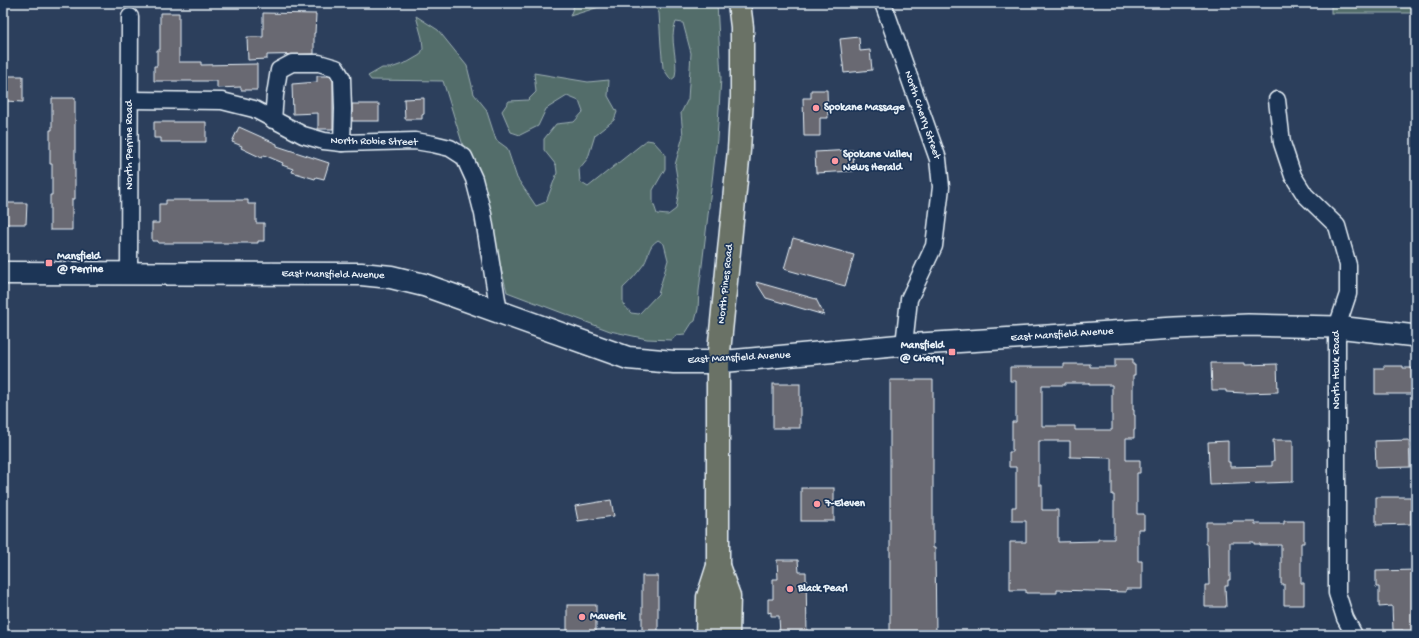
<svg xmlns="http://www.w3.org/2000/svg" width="1419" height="638" font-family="'Gochi Hand',sans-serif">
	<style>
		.green { fill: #526d6b; stroke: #9dafb2; fill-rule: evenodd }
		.building { fill: #696972; stroke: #e8f1f8; fill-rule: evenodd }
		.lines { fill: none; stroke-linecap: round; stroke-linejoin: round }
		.minor-casing { stroke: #e8f1f8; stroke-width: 19 }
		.tertiary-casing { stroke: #e8f1f8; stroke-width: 24 }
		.secondary-casing { stroke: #e8f1f8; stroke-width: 25 }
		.primary-casing { stroke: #e8f1f8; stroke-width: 25 }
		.minor { stroke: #1d3557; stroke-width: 16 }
		.tertiary { stroke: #1d3557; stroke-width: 21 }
		.secondary { stroke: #1d3557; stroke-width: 22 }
		.primary { stroke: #6a7266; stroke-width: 22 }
		.poi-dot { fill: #ff9aa2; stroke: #1d3557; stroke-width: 1.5 }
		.labels { text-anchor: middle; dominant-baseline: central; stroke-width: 3.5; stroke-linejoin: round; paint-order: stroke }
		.poi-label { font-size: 11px; font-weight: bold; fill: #e8f1f8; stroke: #1d3557; text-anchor: start }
		.street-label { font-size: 11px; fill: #e8f1f8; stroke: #1d3557 }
	</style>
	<rect width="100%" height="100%" fill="#2c3f5c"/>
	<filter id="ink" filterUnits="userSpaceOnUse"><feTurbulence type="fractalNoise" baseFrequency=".025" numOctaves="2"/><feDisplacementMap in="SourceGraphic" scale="8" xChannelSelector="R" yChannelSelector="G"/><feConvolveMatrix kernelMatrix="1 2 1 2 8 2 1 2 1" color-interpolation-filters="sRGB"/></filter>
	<g filter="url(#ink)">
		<!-- green -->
		<g class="green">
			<polygon points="233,3 345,3 339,7 237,4"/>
			<polygon points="575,3 612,3 570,16"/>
			<path d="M627 3H717L721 78 717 139 699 291 698 309 695 321 692 323 685 334 676 335 672 340 647 339 610 331 507 292 479 182 465 152 443 81 371 80 368 76 382 68H391L408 62 420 55 423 49 422 38 416 16 438 30 467 66 474 94 486 109 496 140 507 148 517 178 536 206 546 202 557 173 556 165 544 150V139L556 124 574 122 583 112 579 101 567 96 546 109 538 126 520 135 511 132 502 111 509 101 528 100 536 92 534 73 588 82 609 80 608 96 617 112 614 120 595 135 588 158 579 169 580 182 588 187 647 140 653 141 665 154V169L653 190V202L657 214 668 215 676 209 679 190 675 165 683 136 681 113 688 99 691 53 683 23 676 22C668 39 679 59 675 77L671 80 663 68 661 46 659 13 655 6H647L640 9 638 5ZM658 240 664 244 668 260 658 294 639 314 631 313 623 304V288C631 281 638 272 644 264 650 254 647 247 658 240Z"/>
			<rect x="1331" y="3" width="85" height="10"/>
		</g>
		<!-- building -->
		<g class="building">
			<polygon points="160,13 179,13 179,62 201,62 201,65 257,64 257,90 241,90 241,87 217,88 217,81 154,81 154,66 157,66 157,50 160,50"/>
			<polygon points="263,13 316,14 315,33 314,33 314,54 267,55 267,59 248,60 247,37 263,37"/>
			<polygon points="859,37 860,51 870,50 872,70 844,73 840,39"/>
			<polygon points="3,76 23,76 23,102 5,101 5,99 3,99"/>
			<polygon points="317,76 330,76 333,81 333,129 318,129 318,113 293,114 292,84 317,82"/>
			<polygon points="811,90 827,90 828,118 820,118 820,136 804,136 803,98 811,98"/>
			<polygon points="52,98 75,98 75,199 72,199 72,230 50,230 50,195 52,195 52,164 50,164 50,130 52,130"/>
			<polygon points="424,98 424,114 422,115 422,119 405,119 404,99"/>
			<rect x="352" y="104" width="27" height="17"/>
			<polygon points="154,122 206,122 206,142 161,142 161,138 154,138"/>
			<polygon points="239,127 277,144 277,146 329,163 324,179 316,177 315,179 292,172 293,169 282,165 283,163 264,155 262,158 241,148 242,146 232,142"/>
			<polygon points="853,150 854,171 816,173 815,152"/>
			<polygon points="166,200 248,200 248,204 256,204 256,223 264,223 264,241 258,241 258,243 158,243 158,241 152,241 152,223 159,223 159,204 166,204"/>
			<polygon points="3,203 27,203 26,224 3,224"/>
			<polygon points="793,238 854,255 845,286 784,269"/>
			<polygon points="756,282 816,299 824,315 766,298"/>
			<path d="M1115 359H1133V365H1135V375H1133V410H1134V415H1135V430H1134V438H1126V460H1140V473H1137V514H1144V529H1138V561H1142V589H1126V592L1057 590V593H1026V590H1010V542H1026V521H1012V507H1016V467H1009V452H1012V422H1016V381H1010V367H1064V364H1090V367H1115ZM1065 383H1089V385H1112V430H1075V426H1042V385H1065ZM1039 441H1070V457L1112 458V495H1114V539H1098V541L1058 542V510H1042V485H1039Z"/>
			<polygon points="1211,363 1245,363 1245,365 1277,364 1278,392 1244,393 1226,392 1226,390 1212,390"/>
			<polygon points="1384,366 1403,366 1403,368 1412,368 1412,394 1375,394 1375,368 1384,368"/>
			<polygon points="890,380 933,380 933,548 935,548 936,635 890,635"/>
			<rect x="773" y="384" width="27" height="44"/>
			<polygon points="1273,440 1293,440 1293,482 1210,485 1208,442 1228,441 1228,462 1230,462 1230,467 1272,466 1272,461 1274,461"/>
			<polygon points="1409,440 1410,467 1376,468 1375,441"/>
			<rect x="801" y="488" width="33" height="33"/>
			<polygon points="1376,497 1411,497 1411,524 1376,525"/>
			<polygon points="611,500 614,516 578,521 575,506"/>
			<polygon points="1233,521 1255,521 1255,524 1284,524 1284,521 1304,521 1304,543 1301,543 1301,583 1304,583 1304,605 1284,605 1284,584 1281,584 1281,545 1260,545 1260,544 1254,544 1254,542 1230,542 1230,580 1228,580 1228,586 1225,586 1226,607 1205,607 1205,585 1209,585 1208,544 1206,544 1206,522 1233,522"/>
			<polygon points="777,560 798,560 799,572 806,572 807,635 780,635 779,616 771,616 771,612 768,613 768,599 773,599 773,579 778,579"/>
			<polygon points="1416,570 1416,594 1415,594 1415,633 1403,633 1403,630 1393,630 1392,606 1379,607 1379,587 1376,587 1376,571"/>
			<rect x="642" y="576" width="16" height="59"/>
			<rect x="567" y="605" width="29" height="30"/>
		</g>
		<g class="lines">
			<defs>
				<g id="minor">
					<polyline points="883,3 938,159 941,187 934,246 909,299 904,345"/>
					<polyline points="130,100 222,101 254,109 303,135 324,141 342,143 415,141 433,144 450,148 464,157 474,179 483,214 499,312"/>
					<polyline points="1277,100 1282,143 1293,176 1305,195 1337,226 1348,265 1348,294 1337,327 1337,593 1345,618 1354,635"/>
					<polyline points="273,120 275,95 279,70 292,63 319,63 336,68 342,78 343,109 342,143"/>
					<polyline points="129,274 130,17"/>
				</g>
				<polyline id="tertiary" points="718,362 904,345 1175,328 1248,325 1337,327 1416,336"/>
				<polyline id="secondary" points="3,273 361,274 391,277 424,285 628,358 674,362 718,362"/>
				<g id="primary">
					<polyline points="718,566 729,596 728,635"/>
					<polyline points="707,635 708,597 718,566 718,362 739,150 742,98 742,27 739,3"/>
				</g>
			</defs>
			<!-- minor casing -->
			<use href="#minor" class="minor-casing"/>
			<!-- tertiary casing -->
			<use href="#tertiary" class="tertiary-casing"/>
			<!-- secondary casing -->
			<use href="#secondary" class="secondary-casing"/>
			<!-- primary casing -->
			<use href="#primary" class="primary-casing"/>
			<!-- minor -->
			<use href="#minor" class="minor"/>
			<!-- tertiary -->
			<use href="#tertiary" class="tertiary"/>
			<!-- secondary -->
			<use href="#secondary" class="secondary"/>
			<!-- primary -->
			<use href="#primary" class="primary"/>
		</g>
	</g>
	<!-- markers -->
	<g class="poi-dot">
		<circle cx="816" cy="108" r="4"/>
		<circle cx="835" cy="161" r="4"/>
		<rect x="45" y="259" width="8" height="8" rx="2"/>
		<rect x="948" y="348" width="8" height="8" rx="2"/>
		<circle cx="817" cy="504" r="4"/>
		<circle cx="790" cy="589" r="4"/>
		<circle cx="582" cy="617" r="4"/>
	</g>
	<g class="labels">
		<!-- poi labels -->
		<g class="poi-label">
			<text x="824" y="108">Spokane Massage</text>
			<text x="843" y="155">Spokane Valley<tspan x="843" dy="13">News Herald</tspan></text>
			<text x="57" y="257">Mansfield<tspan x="57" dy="13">@ Perrine</tspan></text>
			<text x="944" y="346" text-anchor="end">Mansfield<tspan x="944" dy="13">@ Cherry</tspan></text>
			<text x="825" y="504">7-Eleven</text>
			<text x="798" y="589">Black Pearl</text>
			<text x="590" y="617">Maverik</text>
		</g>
		<!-- street labels -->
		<g class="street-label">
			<text transform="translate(922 115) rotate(71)">North Cherry Street</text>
			<text transform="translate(374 142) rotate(1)">North Robie Street</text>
			<text transform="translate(130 145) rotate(-90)">North Perrine Road</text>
			<text transform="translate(333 275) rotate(1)">East Mansfield Avenue</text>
			<text transform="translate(726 284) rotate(-84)">North Pines Road</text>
			<text transform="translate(1062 335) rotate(-4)">East Mansfield Avenue</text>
			<text transform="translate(739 358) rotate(-3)">East Mansfield Avenue</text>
			<text transform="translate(1337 370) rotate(-90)">North Houk Road</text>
		</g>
	</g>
	<!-- margin -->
	<rect width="1419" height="638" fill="none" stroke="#1d3557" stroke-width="16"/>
	<rect x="8" y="8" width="1403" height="622" fill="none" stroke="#e8f1f8" stroke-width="1.5" filter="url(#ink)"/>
</svg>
